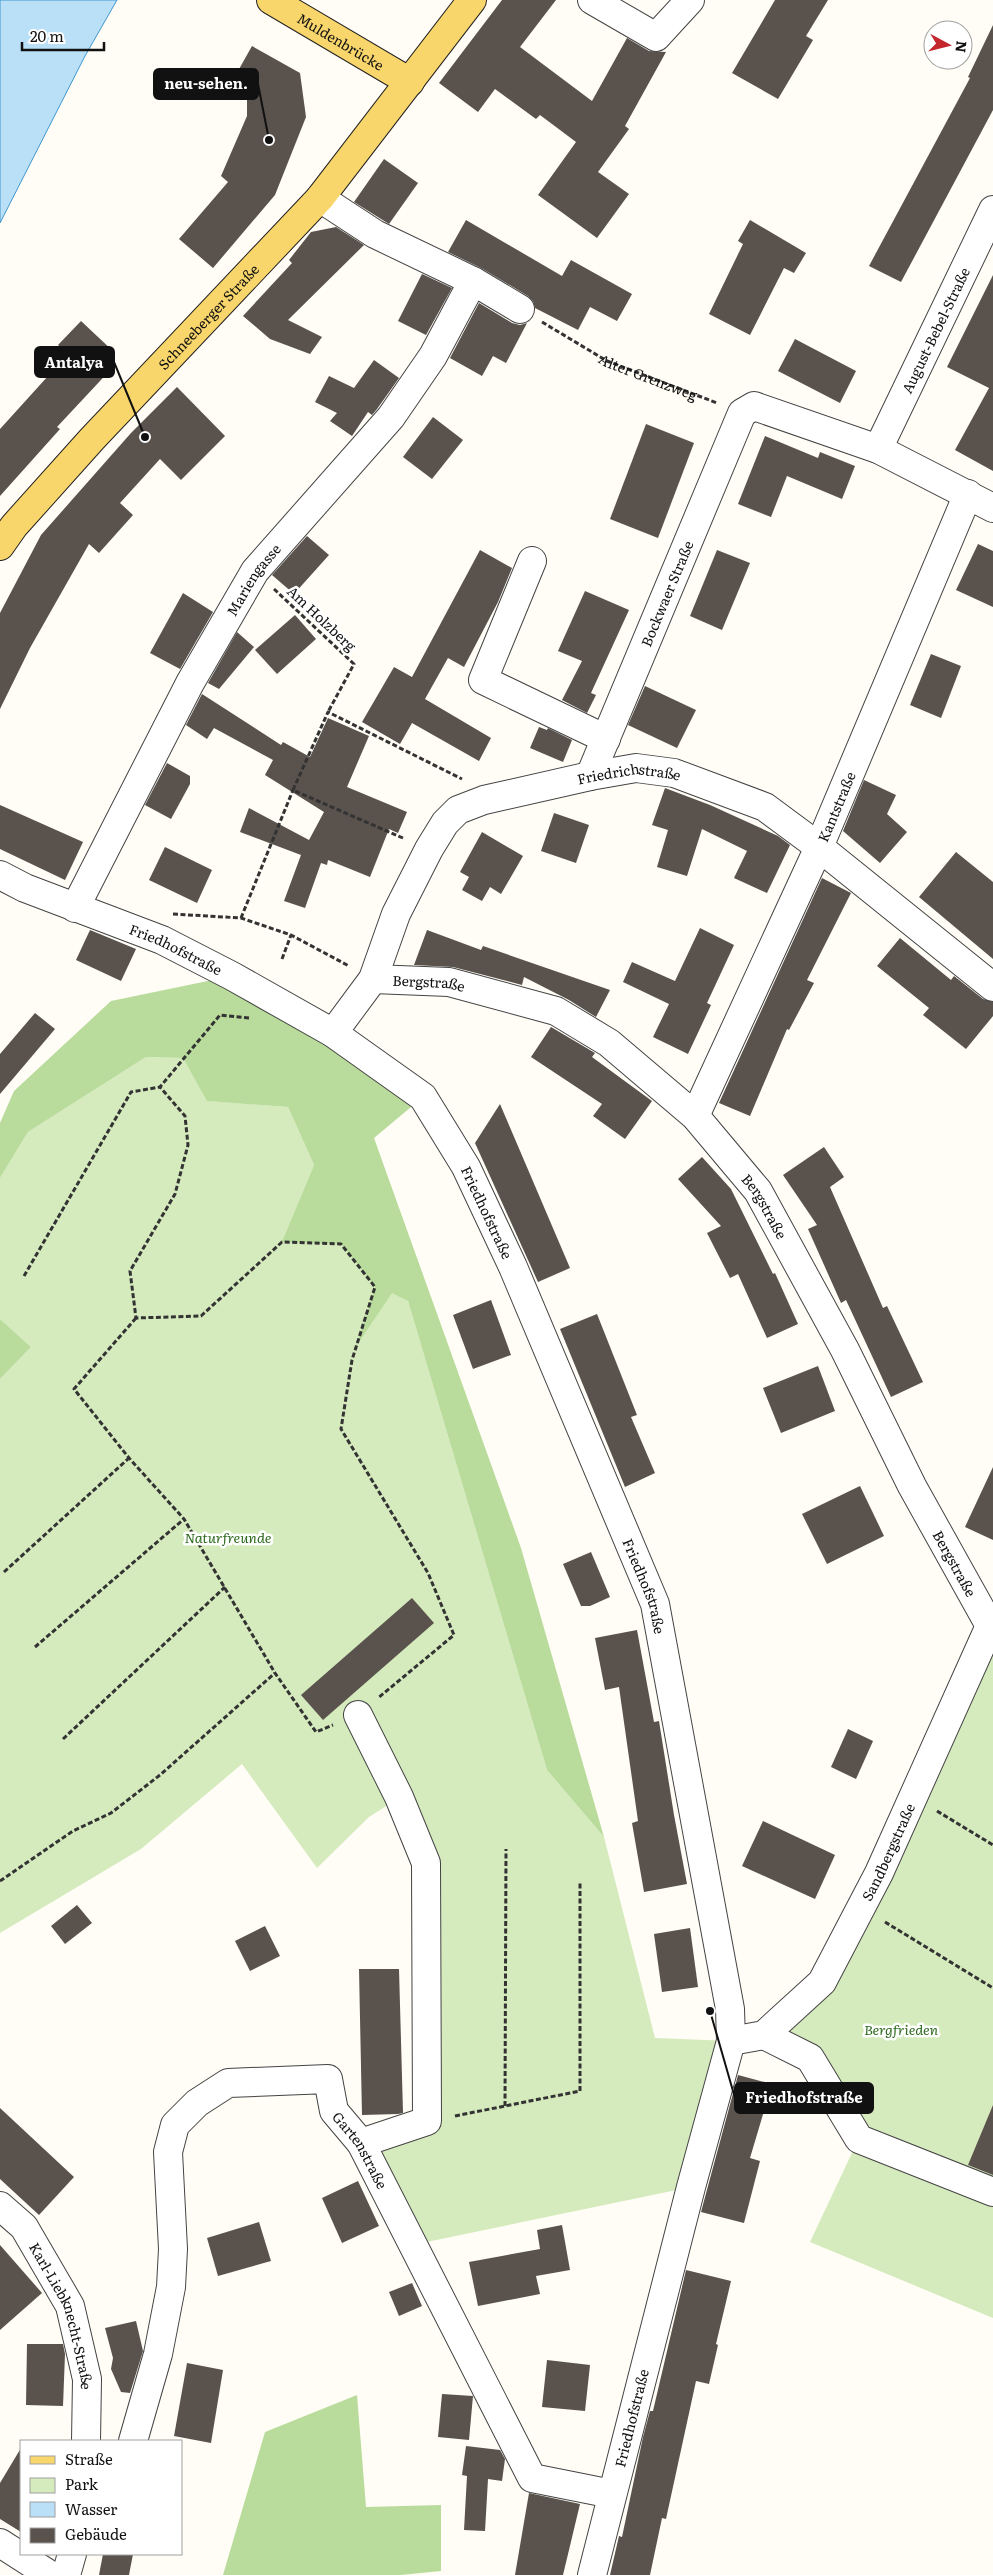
<svg xmlns="http://www.w3.org/2000/svg" width="993" height="2575" font-family="Literata,serif">
	<style>
		.green { fill: #d5ebbd }
		.forest { fill: #b9dc9c }
		.water { fill: #b9e0f7; stroke: #3f96cf }
		.building { fill: #5a524d }
		.lines { fill: none; stroke-linecap: round; stroke-linejoin: round }
		.minor-casing { stroke: #444; stroke-width: 30 }
		.major-casing { stroke: #222; stroke-width: 30 }
		.path { stroke: #333; stroke-width: 3; stroke-dasharray: 5 2.5; stroke-linecap: butt }
		.minor { stroke: #fff; stroke-width: 28 }
		.major { stroke: #f9d66b; stroke-width: 28 }
		.labels { text-anchor: middle; dominant-baseline: central; stroke-width: 5; stroke-linejoin: round; paint-order: stroke }
		.street-label { font-size: 14px; fill: #111; stroke: #fff }
		.park-label { font-size: 14px; font-style: italic; fill: #2f6b1f; stroke: #fff }
		.leader { fill: none; stroke: #111; stroke-width: 2 }
		.callout-dot { fill: #111; stroke: #fff; stroke-width: 2 }
		.callout { fill: #111; stroke: #111; stroke-width: 2 }
		.callout-label { font-size: 15px; text-anchor: middle; font-weight: bold; fill: #fff }
	</style>
	<rect width="100%" height="100%" fill="#fffdf5"/>
	<!-- green -->
	<g class="green">
		<polygon points="146,1057 183,1058 208,1101 288,1107 314,1165 283,1241 341,1244 375,1287 356,1346 392,1292 408,1301 547,1770 604,1837 655,2038 731,2041 691,2187 412,2245 361,2143 427,2121 426,1863 399,1798 369,1817 317,1868 242,1764 141,1849 0,1933 0,1379 31,1347 0,1319 0,1178 28,1132"/>
		<polygon points="993,1628 993,2318 810,2242 859,2138 810,2058 764,2035 822,1982"/>
	</g>
	<!-- forest -->
	<g class="forest">
		<polygon points="232,976 423,1097 374,1138 521,1548 604,1837 547,1770 408,1301 392,1293 355,1348 375,1287 341,1244 282,1242 314,1165 288,1107 207,1101 183,1058 146,1057 28,1132 0,1178 0,1123 14,1091 111,1001"/>
		<polygon points="0,1319 31,1347 0,1379"/>
		<polygon points="357,2395 366,2507 441,2505 441,2571 401,2575 223,2575 265,2432"/>
	</g>
	<!-- water -->
	<polygon class="water" points="0,0 117,0 85,56 0,223"/>
	<!-- building -->
	<g class="building">
		<polygon points="502,0 556,0 520,47 592,101 627,38 649,51 666,52 625,126 629,129 598,172 629,194 597,238 538,195 576,142 540,115 536,119 495,89 478,112 439,83"/>
		<polygon points="775,0 828,0 806,36 813,40 778,99 732,73"/>
		<polygon points="993,25 993,110 901,282 869,266 970,78 968,77"/>
		<polygon points="252,46 300,73 306,117 275,195 213,268 179,239 228,182 221,176 247,116 247,96 229,87"/>
		<polygon points="384,159 418,183 389,224 354,202"/>
		<polygon points="466,220 562,276 571,260 632,294 617,321 590,307 578,330 535,308 533,301 528,296 481,268 448,252"/>
		<polygon points="750,220 806,253 794,273 784,268 750,335 709,314 743,244 738,241"/>
		<polygon points="336,227 364,245 288,320 322,337 310,354 270,339 243,316 292,263 289,260 311,232"/>
		<polygon points="422,274 452,288 426,335 398,321"/>
		<polygon points="993,275 993,471 955,450 989,388 947,367"/>
		<polygon points="479,303 512,323 520,325 527,323 506,363 493,356 482,376 450,358"/>
		<polygon points="81,321 114,352 114,366 57,427 60,429 0,496 0,429 68,354 58,345"/>
		<polygon points="795,339 856,371 840,403 778,371"/>
		<polygon points="374,360 399,378 377,409 372,415 368,412 352,436 330,421 337,413 315,402 329,376 354,388"/>
		<polygon points="177,387 225,436 181,480 160,459 120,503 133,515 99,553 89,544 30,648 0,709 0,613 41,535 131,433"/>
		<polygon points="433,417 463,440 432,479 403,457"/>
		<polygon points="646,424 694,443 658,538 610,519"/>
		<polygon points="765,436 818,458 820,452 855,466 842,499 787,476 771,517 738,504"/>
		<polygon points="307,536 329,555 294,594 272,575"/>
		<polygon points="978,544 993,551 993,607 956,590"/>
		<polygon points="480,550 512,568 498,602 464,667 448,658 425,699 491,738 479,761 412,723 400,744 362,722 394,667 412,677"/>
		<polygon points="717,550 750,563 722,630 690,616"/>
		<polygon points="585,591 629,610 591,693 596,695 587,713 562,700 582,661 558,651"/>
		<polygon points="183,593 213,612 180,669 150,653"/>
		<polygon points="295,615 316,639 277,674 255,650"/>
		<polygon points="237,632 254,647 219,689 208,683"/>
		<polygon points="931,654 961,666 941,718 910,705"/>
		<polygon points="645,686 696,710 677,748 628,725"/>
		<polygon points="202,694 281,745 283,742 310,757 328,718 369,736 347,787 407,812 398,833 389,829 370,877 328,860 327,865 321,863 305,908 284,901 301,855 240,832 249,808 309,840 324,812 265,775 273,760 214,728 207,739 186,725"/>
		<polygon points="539,727 547,730 548,728 572,740 563,762 530,748"/>
		<polygon points="167,763 190,776 190,784 171,819 145,805"/>
		<polygon points="864,780 896,795 887,814 907,832 880,863 843,831"/>
		<polygon points="665,788 710,805 778,836 790,845 767,893 734,878 747,851 702,829 687,876 657,867 668,830 652,825"/>
		<polygon points="0,805 83,842 65,880 0,849"/>
		<polygon points="554,813 589,825 576,863 541,851"/>
		<polygon points="482,832 523,856 501,894 490,887 482,901 462,890 469,877 460,872"/>
		<polygon points="165,847 212,870 197,903 149,880"/>
		<polygon points="956,852 993,882 993,959 919,897"/>
		<polygon points="822,878 851,893 807,980 814,983 789,1030 787,1029 750,1116 719,1103"/>
		<polygon points="700,928 734,945 707,1003 711,1005 688,1054 653,1037 669,1004 623,982 632,962 675,981"/>
		<polygon points="90,930 136,949 121,981 76,960"/>
		<polygon points="427,930 481,950 483,946 610,990 596,1017 569,1000 524,977 522,985 453,967 414,965"/>
		<polygon points="900,938 951,980 954,976 983,999 993,1002 993,1016 966,1049 923,1015 929,1008 877,966"/>
		<polygon points="35,1013 55,1029 0,1094 0,1054"/>
		<polygon points="551,1027 595,1053 592,1057 652,1101 625,1139 593,1116 602,1104 531,1057"/>
		<polygon points="500,1104 570,1268 538,1282 475,1143"/>
		<polygon points="824,1147 844,1177 830,1187 883,1308 887,1306 923,1382 891,1397 846,1300 841,1303 808,1229 817,1225 783,1175"/>
		<polygon points="702,1157 731,1189 773,1274 775,1273 798,1324 767,1338 738,1274 730,1278 707,1233 721,1226 678,1179"/>
		<polygon points="491,1300 511,1355 473,1369 453,1315"/>
		<polygon points="597,1314 637,1415 631,1417 655,1473 625,1487 560,1329"/>
		<polygon points="818,1366 835,1411 781,1433 763,1388"/>
		<polygon points="993,1467 993,1540 965,1527"/>
		<polygon points="860,1486 884,1536 827,1564 802,1514"/>
		<polygon points="591,1552 610,1597 590,1606 581,1606 563,1564"/>
		<polygon points="412,1598 434,1623 323,1720 301,1695"/>
		<polygon points="637,1630 654,1722 659,1721 674,1815 687,1884 644,1892 632,1823 638,1821 619,1687 605,1690 595,1638"/>
		<polygon points="848,1729 873,1741 856,1779 831,1767"/>
		<polygon points="763,1821 835,1855 815,1899 742,1866"/>
		<polygon points="77,1905 92,1923 65,1944 51,1926"/>
		<polygon points="265,1926 280,1956 250,1971 235,1941"/>
		<polygon points="690,1928 698,1987 662,1992 654,1934"/>
		<polygon points="359,1969 399,1969 403,2113 398,2114 362,2115"/>
		<polygon points="738,2075 772,2084 750,2158 760,2161 744,2223 701,2212"/>
		<polygon points="993,2105 993,2175 968,2165"/>
		<polygon points="0,2108 74,2177 39,2215 0,2179"/>
		<polygon points="358,2181 379,2226 342,2243 322,2198"/>
		<polygon points="259,2222 271,2261 218,2276 207,2238"/>
		<polygon points="562,2225 570,2270 536,2276 540,2294 478,2306 469,2262 540,2249 537,2230"/>
		<polygon points="0,2245 42,2293 0,2330"/>
		<polygon points="686,2270 731,2281 716,2344 718,2345 709,2384 696,2381 666,2519 662,2518 650,2575 610,2575 619,2536 622,2537 643,2437 650,2411 653,2411"/>
		<polygon points="412,2283 422,2306 399,2316 389,2292"/>
		<polygon points="136,2321 143,2351 130,2393 121,2392 111,2369 113,2358 105,2328"/>
		<polygon points="27,2344 63,2344 65,2354 63,2406 26,2405"/>
		<polygon points="547,2360 590,2365 585,2411 542,2407"/>
		<polygon points="187,2363 223,2370 211,2443 174,2436"/>
		<polygon points="442,2394 473,2396 469,2440 438,2437"/>
		<polygon points="466,2446 500,2450 505,2459 502,2481 488,2479 485,2531 464,2530 467,2476 462,2475"/>
		<polygon points="21,2448 21,2532 0,2519 0,2483"/>
		<polygon points="529,2493 580,2504 563,2575 515,2575"/>
		<polygon points="103,2554 133,2554 129,2575 99,2575"/>
	</g>
	<g class="lines">
		<defs>
			<g id="minor">
				<polyline points="592,0 656,37 690,0"/>
				<polyline points="320,198 375,234 473,281 520,309"/>
				<path id="s2" d="M878 449 993 210"/>
				<polyline points="532,561 483,680 606,739"/>
				<path id="s3" d="M590 776 742 413 754 406 878 449 993 508"/>
				<path id="s4" d="M0 875 25 888 162 940 232 976 333 1033 423 1097 466 1167 513 1267 655 1604 730 2009 731 2041 691 2187 592 2575"/>
				<path id="s5" d="M75 908 190 683 255 571 391 417 433 356 473 281"/>
				<path id="s6" d="M373 979 449 982 556 1011 609 1043 695 1116 758 1191 845 1350 912 1486 990 1626"/>
				<path id="s7" d="M333 1033 373 979 396 914 429 849 445 823 458 810 484 800 590 776 636 768 674 773 765 807 819 847 993 987"/>
				<path id="s8" d="M695 1116 819 847 968 494"/>
				<polyline points="358,1715 399,1797 426,1863 427,2121 361,2143"/>
				<polyline points="764,2035 810,2058 859,2139 993,2192"/>
				<path id="s9" d="M731 2041 764 2035 822 1982 879 1873 993 1619"/>
				<path id="s10" d="M0 2206 24 2227 70 2306 87 2379 86 2441"/>
				<path id="s11" d="M133 2441 158 2354 171 2287 173 2249 168 2152 175 2125 197 2103 228 2083 328 2079 334 2111 361 2143 532 2478 612 2494"/>
				<polyline points="0,2543 50,2575"/>
				<polyline points="66,2575 72,2554"/>
			</g>
			<g id="major">
				<path id="s12" d="M271 0 410 82"/>
				<path id="s13" d="M0 546 14 526 92 439 320 198 472 0"/>
			</g>
		</defs>
		<!-- minor casing -->
		<use href="#minor" class="minor-casing"/>
		<!-- major casing -->
		<use href="#major" class="major-casing"/>
		<!-- path -->
		<g class="path">
			<path id="s1" d="M542 322 607 361 717 403"/>
			<polyline points="274,589 354,664 328,712"/>
			<polyline points="403,838 293,790 328,712 462,779"/>
			<polyline points="173,914 241,918 291,935 349,966"/>
			<polyline points="241,918 293,790"/>
			<polyline points="282,959 291,935"/>
			<polyline points="249,1018 220,1015 160,1087 185,1116 188,1145 175,1194 130,1271 136,1318 201,1316 282,1242 341,1244 375,1287 352,1360 341,1429 428,1573 454,1635 378,1698"/>
			<polyline points="24,1276 131,1092 160,1087"/>
			<polyline points="136,1318 74,1389 129,1458 184,1519 275,1673 316,1732 333,1725"/>
			<polyline points="4,1572 129,1458"/>
			<polyline points="35,1647 184,1519"/>
			<polyline points="63,1739 225,1587"/>
			<polyline points="937,1811 993,1845"/>
			<polyline points="0,1881 73,1831 111,1813 160,1775 275,1673"/>
			<polyline points="885,1922 993,1988"/>
			<polyline points="505,2106 506,1849"/>
			<polyline points="455,2116 580,2091 580,1881"/>
		</g>
		<!-- minor -->
		<use href="#minor" class="minor"/>
		<!-- major -->
		<use href="#major" class="major"/>
	</g>
	<g class="labels">
		<!-- street labels -->
		<g class="street-label">
			<text stroke="none"><textPath href="#s12" startOffset="81">Muldenbrücke</textPath></text>
			<text stroke="none"><textPath href="#s13" startOffset="310">Schneeberger Straße</textPath></text>
			<text stroke="none"><textPath href="#s2" startOffset="132">August-Bebel-Straße</textPath></text>
			<text stroke="none"><textPath href="#s1" startOffset="120">Alter Grenzweg</textPath></text>
			<text stroke="none"><textPath href="#s5" startOffset="374">Mariengasse</textPath></text>
			<text stroke="none"><textPath href="#s3" startOffset="198">Bockwaer Straße</textPath></text>
			<text transform="translate(322 618) rotate(43)">Am Holzberg</text>
			<text stroke="none"><textPath href="#s7" startOffset="434">Friedrichstraße</textPath></text>
			<text stroke="none"><textPath href="#s8" startOffset="340">Kantstraße</textPath></text>
			<text stroke="none"><textPath href="#s4" startOffset="191">Friedhofstraße</textPath></text>
			<text stroke="none"><textPath href="#s6" startOffset="56">Bergstraße</textPath></text>
			<text stroke="none"><textPath href="#s6" startOffset="476">Bergstraße</textPath></text>
			<text stroke="none"><textPath href="#s4" startOffset="612">Friedhofstraße</textPath></text>
			<text stroke="none"><textPath href="#s6" startOffset="881">Bergstraße</textPath></text>
			<text stroke="none"><textPath href="#s4" startOffset="1018">Friedhofstraße</textPath></text>
			<text stroke="none"><textPath href="#s9" startOffset="258">Sandbergstraße</textPath></text>
			<text stroke="none"><textPath href="#s11" startOffset="570">Gartenstraße</textPath></text>
			<text stroke="none"><textPath href="#s10" startOffset="130">Karl-Liebknecht-Straße</textPath></text>
			<text transform="translate(631 2418) rotate(-76)">Friedhofstraße</text>
		</g>
		<!-- park labels -->
		<g class="park-label">
			<text x="228" y="1537">Naturfreunde</text>
			<text x="901" y="2029">Bergfrieden</text>
		</g>
	</g>
	<!-- callouts -->
	<path class="leader" d="M269 140L258 84M145 437L114 362M710 2011L735 2098"/>
	<g class="callout-dot">
		<circle cx="269" cy="140" r="5"/>
		<circle cx="145" cy="437" r="5"/>
		<circle cx="710" cy="2011" r="5"/>
	</g>
	<g class="callout">
		<rect x="154" y="69" width="104" height="30" rx="5"/>
		<rect x="35" y="347" width="79" height="30" rx="5"/>
		<rect x="735" y="2083" width="138" height="30" rx="5"/>
	</g>
	<g class="callout-label">
		<text x="206" y="89">neu-sehen.</text>
		<text x="74" y="368">Antalya</text>
		<text x="804" y="2103">Friedhofstraße</text>
	</g>
	<!-- legend -->
	<rect x="20" y="2440" width="162" height="115" fill="#ffffff" stroke="#a0a0a0"/>
	<rect x="30" y="2456" width="25" height="8" fill="#f9d66b" stroke="#a0a0a0"/>
	<text x="65" y="2465" font-size="15" fill="#111111">Straße</text>
	<rect x="30" y="2478" width="25" height="15" fill="#d5ebbd" stroke="#a0a0a0"/>
	<text x="65" y="2490" font-size="15" fill="#111111">Park</text>
	<rect x="30" y="2502" width="25" height="15" fill="#b9e0f7" stroke="#a0a0a0"/>
	<text x="65" y="2515" font-size="15" fill="#111111">Wasser</text>
	<rect x="30" y="2528" width="25" height="15" fill="#5a524d" stroke="#a0a0a0"/>
	<text x="65" y="2540" font-size="15" fill="#111111">Gebäude</text>
	<!-- north arrow -->
	<g transform="translate(948 45) rotate(97)"><circle r="24" fill="#ffffff" stroke="#a0a0a0"/>
	<path d="M0-4L9 19L0 12L-9 19Z" fill="#c4262e"/>
	<text y="-8" font-size="14" font-weight="bold" text-anchor="middle" fill="#111111">N</text>
	</g>
	<!-- scale -->
	<path d="M22 42v8h82v-8" fill="none" stroke="#111111" stroke-width="2.5"/>
	<text x="30" y="42" font-size="15" fill="#111111" stroke="#ffffff" stroke-width="4" paint-order="stroke">20 m</text>
</svg>
